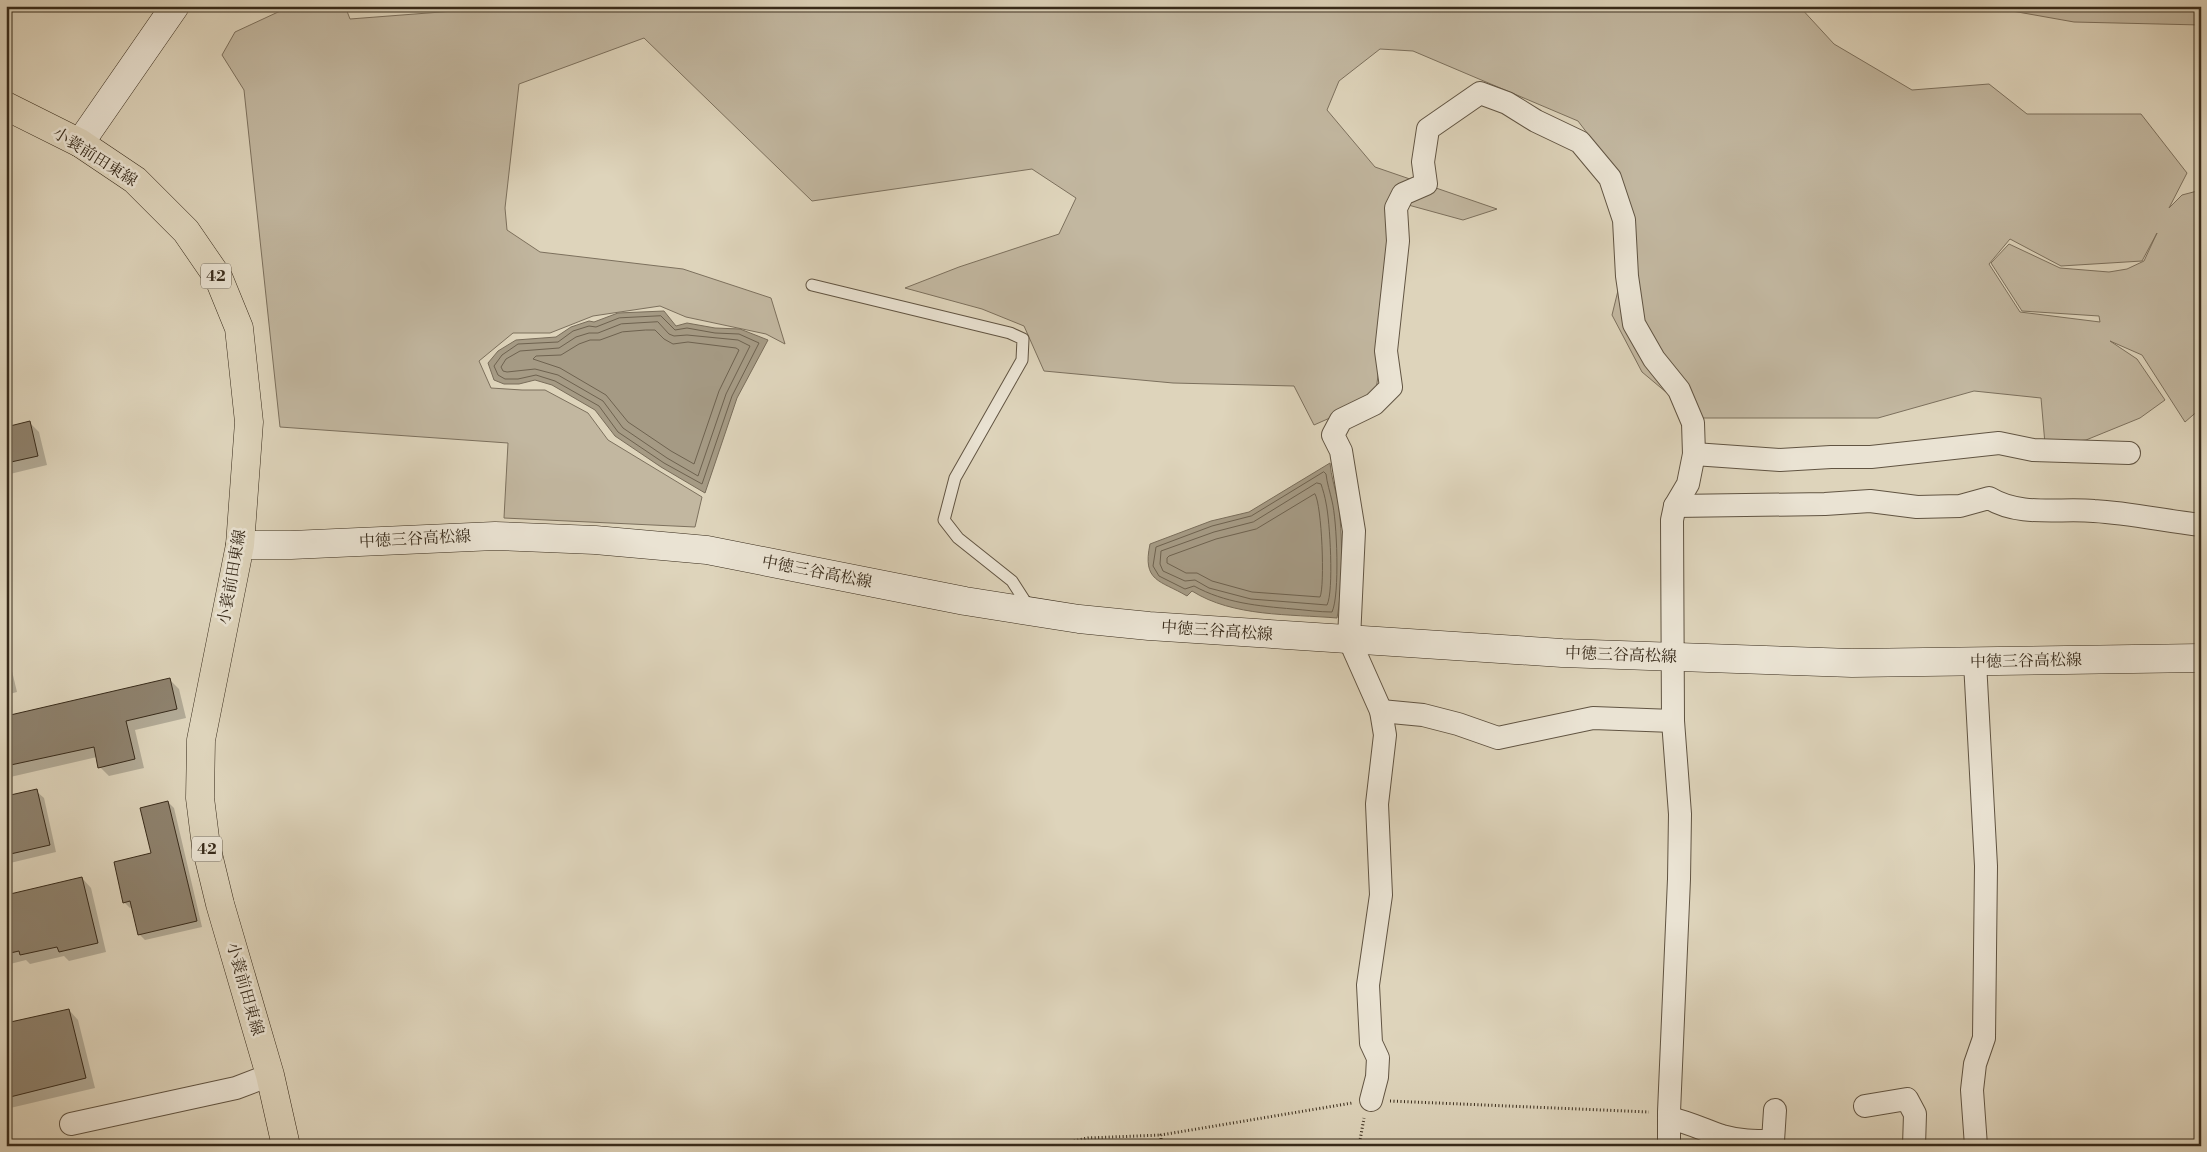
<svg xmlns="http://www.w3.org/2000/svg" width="2207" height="1152" font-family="'Libre Bodoni','Noto Serif JP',serif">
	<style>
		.green { fill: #c2b7a0; stroke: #7c705d; fill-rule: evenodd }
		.water { fill: #a59a84; stroke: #796d5a }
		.shadow { fill: #0003 }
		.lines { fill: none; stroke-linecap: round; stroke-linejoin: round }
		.shore { stroke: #6e624f; stroke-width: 1 }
		.building { fill: #8e826e; stroke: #372a1a }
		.lane-casing { stroke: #615442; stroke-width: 13 }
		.street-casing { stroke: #615442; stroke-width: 24 }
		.secondary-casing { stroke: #372a1a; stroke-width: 29 }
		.primary-casing { stroke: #372a1a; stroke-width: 29 }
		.path { stroke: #372a1a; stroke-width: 3; stroke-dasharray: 1 2.5; stroke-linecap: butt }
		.lane { stroke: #eae3d3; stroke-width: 11 }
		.street { stroke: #eae3d3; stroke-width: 22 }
		.secondary { stroke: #eae3d3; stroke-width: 28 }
		.primary { stroke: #ded4bb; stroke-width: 28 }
		.labels { text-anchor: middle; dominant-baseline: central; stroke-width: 5; stroke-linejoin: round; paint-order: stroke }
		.shield { fill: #eae3d3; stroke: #6d6252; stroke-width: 1 }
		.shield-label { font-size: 15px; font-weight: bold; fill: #372a1a }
		.street-label { font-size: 16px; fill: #372a1a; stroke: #eae3d3 }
	</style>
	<rect width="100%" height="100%" fill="#ded4bb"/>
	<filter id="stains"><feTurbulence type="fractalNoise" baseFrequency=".004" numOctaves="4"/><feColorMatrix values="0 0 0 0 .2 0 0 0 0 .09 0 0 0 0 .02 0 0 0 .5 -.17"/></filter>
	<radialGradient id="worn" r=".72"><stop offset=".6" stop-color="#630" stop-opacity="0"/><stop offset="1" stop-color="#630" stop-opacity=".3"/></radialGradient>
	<!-- green -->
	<g class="green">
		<path d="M291 6H345L350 19 519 6H1799L1834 44 1912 90 1989 84 2027 114H2141L2187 173 2169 208 2182 195 2201 190V408L2185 422 2142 355 2110 341 2137 359 2165 400 2140 418 2086 440 2045 444 2041 398 1974 391 1878 418H1697L1642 372 1612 315 1626 258 1619 175 1578 121 1413 51 1380 49 1339 81 1327 110 1375 167 1497 209 1463 220 1401 203 1375 398 1314 425 1294 386 1173 383 1044 371 1024 326 982 309 905 288 959 267 1059 234 1076 198 1032 169 812 201 644 38 519 84 505 208 507 230 540 252 683 269 771 298 785 344 766 334 686 317 660 306 593 316 550 333H513L479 361 491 388 522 390H545L588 413 608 440 702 497 695 527 504 518 508 443 280 427 244 90 222 55 235 32ZM2157 233 2144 261 2127 269 2109 272 2060 268 2009 244 1991 263 2022 311 2099 316 2100 322 2020 312 1989 264 2010 239 2061 266 2142 261Z"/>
		<polygon points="1984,6 2201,6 2201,25 2074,22"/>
	</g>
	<!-- water -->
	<g class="water">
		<polygon points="664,311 676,326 687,323 715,328 740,329 768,340 737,398 705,493 661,467 615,436 595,410 552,385 535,380 519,384 504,384 494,380 488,363 498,351 516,340 556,337 571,327 589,321 594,322 618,313"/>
		<path d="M1330 463C1331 476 1335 488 1338 501 1343 533 1343 587 1337 618 1290 614 1233 617 1192 591L1187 596C1160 580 1142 582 1150 544L1211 521 1249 512Z"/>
	</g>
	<!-- shadow -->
	<g class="shadow">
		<polygon points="30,423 39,432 47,465 10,474 12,480 6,481 6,428"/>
		<polygon points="6,646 17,692 6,695"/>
		<polygon points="169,679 179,689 186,718 135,730 144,768 109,776 100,767 97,757 6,778 6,718"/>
		<polygon points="36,791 44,798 56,852 6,864 6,798"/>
		<polygon points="168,802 174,808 202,927 145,940 140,935 133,907 130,908 124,902 152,854"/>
		<polygon points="82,878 91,888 106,952 69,961 64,956 30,964 26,960 6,965 6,896"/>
		<polygon points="69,1010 78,1020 95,1088 6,1109 6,1025"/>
	</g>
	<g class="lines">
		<!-- shore -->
		<g class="shore">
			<polygon points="661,316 675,330 687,328 715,333 739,334 759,343 732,396 702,484 664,463 618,432 599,406 555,381 536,375 518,379 505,379 498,375 494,366 502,355 518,344 558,342 573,331 589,326 596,327 619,318"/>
			<polygon points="658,322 669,334 674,336 687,335 738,340 750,346 726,394 698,476 667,458 623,428 603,401 558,375 535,369 507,372 503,371 501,367 506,359 520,351 559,348 576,337 589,333 598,333 621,324"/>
			<polygon points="646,330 655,330 664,339 673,344 688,342 736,348 739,350 719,391 694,464 671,451 628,422 606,395 560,368 533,359 536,356 561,355 579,344 590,340 600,340 622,332"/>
			<path d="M1324 472 1326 474C1327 483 1330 492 1332 501 1337 520 1340 595 1332 612 1319 612 1306 610 1293 609 1258 606 1225 603 1194 586L1185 589 1159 576 1153 566 1156 547 1212 526 1251 516Z"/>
			<path d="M1317 483 1321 484C1323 490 1325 497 1326 503 1330 521 1334 591 1327 605L1251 599 1209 588 1195 580 1185 581 1163 571 1160 564 1161 551 1214 532 1253 522Z"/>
			<path d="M1315 494C1322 505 1325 586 1320 597L1252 592 1212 581 1197 573H1186L1167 563V558L1169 556 1216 539 1256 529Z"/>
		</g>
	</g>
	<!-- building -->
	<g class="building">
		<polygon points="30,421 38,456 11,462 6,441 6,427"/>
		<polygon points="170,678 177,709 126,721 135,759 98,768 94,747 6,766 6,716"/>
		<polygon points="37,789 50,845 6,855 6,796"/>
		<polygon points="168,801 197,921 138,935 130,901 123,903 114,862 151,853 140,808"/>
		<polygon points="82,877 98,943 59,952 57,947 20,955 19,951 6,954 6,914 10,913 6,895"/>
		<polygon points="69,1009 86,1078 6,1098 6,1023"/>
	</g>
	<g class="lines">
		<defs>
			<polyline id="lane" points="812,285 1010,333 1023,339 1022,360 955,478 944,520 958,538 1012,581 1030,609"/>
			<g id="street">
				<polyline points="1694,454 1780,460 1831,457 1871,457 1999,443 2033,450 2129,453"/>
				<path d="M1675 506 1825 504 1870 501 1917 507 1960 506 1989 498C2020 517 2059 508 2094 511 2130 513 2165 521 2201 525"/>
				<polyline points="1975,662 1986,866 1984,1038 1975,1064 1972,1090 1976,1146"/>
				<polyline points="1381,711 1423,715 1458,724 1498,738 1593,718 1673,721"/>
				<polyline points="1371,1100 1377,1077 1378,1058 1371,1043 1368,985 1381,895 1377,804 1385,735 1381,711 1349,639 1354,531 1341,451 1333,435 1341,420 1374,404 1391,387 1386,351 1398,241 1396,208 1403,194 1426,184 1423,162 1428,129 1480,93 1507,103 1536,121 1580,142 1610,178 1624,220 1627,276 1634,324 1654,359 1679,390 1693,423 1694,454 1688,484 1675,506 1672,520 1673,721 1680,814 1679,879 1669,1112 1669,1146"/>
				<polyline points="1865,1106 1907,1099 1915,1114 1914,1146"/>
				<path d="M1669 1118C1688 1122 1704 1130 1722 1136 1739 1141 1755 1141 1773 1141L1775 1110"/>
				<polyline points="71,1124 236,1088 270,1075"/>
			</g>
			<g id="secondary">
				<polyline points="80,143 175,6"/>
				<polyline points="240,545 291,545 495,536 595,540 707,550 965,601 1079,619 1149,626 1562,653 1852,663 2201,658"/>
			</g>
			<polyline id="primary" points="6,106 80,143 135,180 186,231 219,279 239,328 249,422 240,545 201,740 200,798 206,846 220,904 270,1075 286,1146"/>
		</defs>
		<!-- lane casing -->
		<use href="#lane" class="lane-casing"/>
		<!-- street casing -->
		<use href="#street" class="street-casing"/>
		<!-- secondary casing -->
		<use href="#secondary" class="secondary-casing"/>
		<!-- primary casing -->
		<use href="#primary" class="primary-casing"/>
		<!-- path -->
		<g class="path">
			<polyline points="1390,1101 1649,1112"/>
			<polyline points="1050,1146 1088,1138 1161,1135"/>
			<polyline points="1161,1146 1161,1135 1352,1103"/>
			<polyline points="1359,1146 1364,1118"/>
		</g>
		<!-- lane -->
		<use href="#lane" class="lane"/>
		<!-- street -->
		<use href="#street" class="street"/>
		<!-- secondary -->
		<use href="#secondary" class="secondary"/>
		<!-- primary -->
		<use href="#primary" class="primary"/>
	</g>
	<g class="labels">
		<!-- shield labels -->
		<g class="shield">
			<rect x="201" y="263.5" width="30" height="25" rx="4"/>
			<rect x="192" y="836.5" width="30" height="25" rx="4"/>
		</g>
		<g class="shield-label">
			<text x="216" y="276">42</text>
			<text x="207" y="849">42</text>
		</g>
		<!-- street labels -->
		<g class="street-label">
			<text transform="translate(95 157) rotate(32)">小蓑前田東線</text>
			<text transform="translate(415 539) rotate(-3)">中徳三谷高松線</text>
			<text transform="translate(817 572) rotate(11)">中徳三谷高松線</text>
			<text transform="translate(232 577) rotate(-80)">小蓑前田東線</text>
			<text transform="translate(1217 631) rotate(4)">中徳三谷高松線</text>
			<text transform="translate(1621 655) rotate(2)">中徳三谷高松線</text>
			<text transform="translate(2026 661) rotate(-1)">中徳三谷高松線</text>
			<text transform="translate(245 989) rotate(74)">小蓑前田東線</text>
		</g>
	</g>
	<!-- margin -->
	<rect width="2207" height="1152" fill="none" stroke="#ded4bb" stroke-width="25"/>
	<rect x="8" y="8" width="2192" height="1137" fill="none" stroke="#372a1a" stroke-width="2.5"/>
	<rect x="12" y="12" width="2182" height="1127" fill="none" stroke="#372a1a"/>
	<rect width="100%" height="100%" filter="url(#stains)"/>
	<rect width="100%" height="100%" fill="url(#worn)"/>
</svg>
